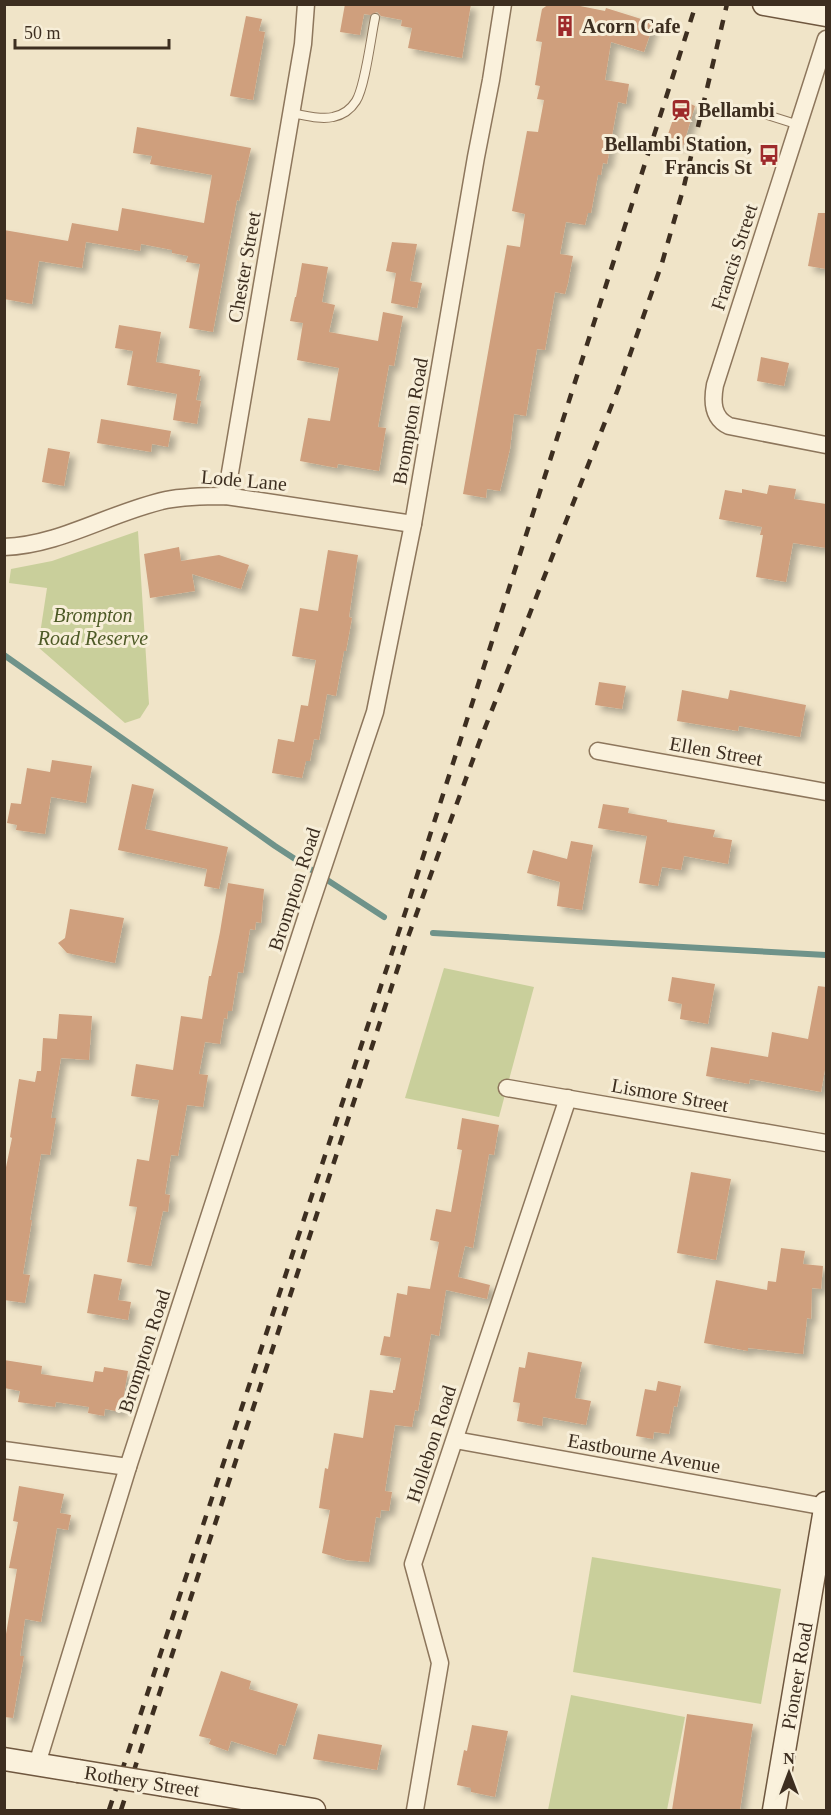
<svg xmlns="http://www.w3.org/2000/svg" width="831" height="1815" font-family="'Times New Roman',serif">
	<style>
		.green { fill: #c9cf9b }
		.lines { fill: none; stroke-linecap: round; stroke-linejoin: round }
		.stream { stroke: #6f938a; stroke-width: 6 }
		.building { fill: #cf9f7d; filter: url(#shadow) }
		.service-casing { stroke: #8d765c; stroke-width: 10 }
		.minor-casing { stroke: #8d765c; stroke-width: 19 }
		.secondary-casing { stroke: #6f573f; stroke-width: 25 }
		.service { stroke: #faf1dc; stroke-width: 8 }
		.minor { stroke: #faf1dc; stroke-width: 16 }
		.secondary { stroke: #faf1dc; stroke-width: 22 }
		.rail { stroke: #3d2e20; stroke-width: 4.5; stroke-dasharray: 10 10; stroke-linecap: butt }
		.secondary-bridge-casing { stroke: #6f573f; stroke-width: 25; stroke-linecap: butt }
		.secondary-bridge { stroke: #faf1dc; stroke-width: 22 }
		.labels { text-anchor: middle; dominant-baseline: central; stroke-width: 6; stroke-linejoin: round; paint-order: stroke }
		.poi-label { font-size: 20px; font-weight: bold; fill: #3d2e20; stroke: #f7eed8; text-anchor: start }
		.street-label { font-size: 20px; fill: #3d2e20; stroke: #f7eed8 }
		.park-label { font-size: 20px; font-style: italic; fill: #4d5a26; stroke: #f7eed8 }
	</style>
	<defs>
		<filter id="shadow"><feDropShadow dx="5.5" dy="5.5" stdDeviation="3" flood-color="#0004"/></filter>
	</defs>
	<rect width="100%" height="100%" fill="#f0e4c8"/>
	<!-- green -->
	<g class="green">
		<polygon points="138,531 149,704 140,718 125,723 38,647 47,588 9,583 11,569 52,561"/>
		<polygon points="444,968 534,987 499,1117 405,1098"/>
		<polygon points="592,1557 781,1589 761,1704 573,1672"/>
		<polygon points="571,1695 685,1717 667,1810 548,1810"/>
	</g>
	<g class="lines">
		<!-- stream -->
		<g class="stream">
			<polyline points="4,655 275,846 384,917"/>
			<polyline points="433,933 826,955"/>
		</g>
	</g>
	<!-- building -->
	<g class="building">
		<polygon points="345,4 471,4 462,58 408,48 412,28 401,26 402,20 381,16 377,12 370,15 364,14 360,35 340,32"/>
		<polygon points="549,4 570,4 605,11 606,8 654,23 644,52 611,42 605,80 629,84 626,104 618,102 607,164 603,163 601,175 598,175 591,213 588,213 585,225 566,222 560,254 573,256 568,283 565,294 555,292 545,350 537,349 526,416 514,414 510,449 500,491 487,489 486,498 463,494 507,245 520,247 525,214 512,211 527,131 538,132 544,100 537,99 540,86 535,85 542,42 536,41 542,9"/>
		<polygon points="246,16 262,19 259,31 265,32 253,100 230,96"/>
		<polygon points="680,99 695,106 683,146 666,140"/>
		<polygon points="137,127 251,148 239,201 237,200 213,332 189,328 200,264 186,262 188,256 172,253 172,250 141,244 140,251 86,242 82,268 39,261 32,304 4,299 4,230 68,241 72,223 118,231 122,208 204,223 212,175 150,164 152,156 133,153"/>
		<polygon points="818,213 826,213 826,269 808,266"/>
		<polygon points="392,242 417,244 410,281 422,283 417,308 391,303 396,273 386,271"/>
		<polygon points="302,263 328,267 322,302 335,305 329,332 378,341 383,312 403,316 394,366 389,365 378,427 386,428 379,471 338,464 337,468 300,461 308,418 330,421 339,368 297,360 303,323 290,321 295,297 296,297"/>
		<polygon points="119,325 161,332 156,362 200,370 199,376 201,376 196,400 201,401 197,424 173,420 177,394 127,385 133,351 115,348"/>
		<polygon points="761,357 789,363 784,386 757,381"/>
		<polygon points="101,419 171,431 168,447 152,444 151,452 97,443"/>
		<polygon points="48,448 70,452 64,486 42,482"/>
		<polygon points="769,485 796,489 794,499 826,504 826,548 793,543 786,582 756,577 763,535 760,535 762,527 719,519 725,490 742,493 742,489 767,494"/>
		<polygon points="179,547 181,561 219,555 249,565 241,589 192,574 195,591 150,598 144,554"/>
		<polygon points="328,550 358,555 349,617 352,618 346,651 344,651 336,696 327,694 319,740 314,739 310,761 306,761 302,778 272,773 278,739 294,742 301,705 308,706 316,660 292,656 300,608 318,611"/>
		<polygon points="599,682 626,686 622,709 595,705"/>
		<polygon points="682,690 728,699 730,690 806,705 800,737 739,726 738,731 677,721"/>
		<polygon points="52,760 92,766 86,803 51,797 45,834 16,830 17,825 7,823 11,803 21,804 27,768 50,772"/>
		<polygon points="132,784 154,789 145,829 228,847 219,889 204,886 207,869 118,850"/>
		<polygon points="603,804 629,808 628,813 667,820 667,822 715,830 713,837 732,840 728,864 684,856 681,870 662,867 658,886 639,883 647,836 598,828"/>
		<polygon points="571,841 593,845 582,910 557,906 560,882 527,873 533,850 567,859"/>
		<polygon points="228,883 264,889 261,923 256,922 255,930 250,929 243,973 238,972 232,1011 228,1011 227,1019 224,1018 220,1044 205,1042 199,1074 208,1075 203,1107 187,1105 178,1156 171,1155 165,1194 170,1195 168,1212 163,1211 151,1266 127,1262 137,1207 129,1206 137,1159 149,1161 159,1100 131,1096 136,1064 173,1070 181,1016 202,1019 209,976 211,976 220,932"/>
		<polygon points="70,909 124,918 115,963 67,953 58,943 65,938"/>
		<polygon points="672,977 715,984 708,1024 680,1019 682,1004 668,1001"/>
		<polygon points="818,986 826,987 826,1064 821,1092 750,1079 749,1084 706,1076 711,1047 768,1057 772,1032 808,1039"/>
		<polygon points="59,1014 92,1016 89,1060 61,1058 51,1118 56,1118 50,1155 41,1154 30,1220 32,1220 23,1274 30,1275 25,1303 4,1300 4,1177 12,1138 10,1137 19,1079 35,1082 37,1071 41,1071 43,1038 57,1039"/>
		<polygon points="462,1118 499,1125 494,1155 489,1154 473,1248 465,1246 458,1277 490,1285 487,1299 446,1290 439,1336 431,1334 418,1411 415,1410 412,1427 395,1425 385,1491 392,1492 389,1511 381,1510 380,1518 376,1517 369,1562 346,1560 322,1553 330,1510 319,1508 325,1468 328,1469 334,1433 363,1438 370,1390 393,1393 393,1390 395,1390 401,1358 380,1355 384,1336 390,1337 397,1293 407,1295 408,1286 430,1289 439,1242 430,1240 436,1209 451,1212 462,1150 457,1149"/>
		<polygon points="691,1172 731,1179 716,1260 677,1253"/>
		<polygon points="781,1248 805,1251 803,1264 823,1266 821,1289 812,1288 811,1319 807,1318 803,1354 748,1348 748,1351 704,1343 716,1280 767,1290 768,1281 776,1282"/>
		<polygon points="94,1274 122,1279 118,1300 131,1302 128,1320 87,1313"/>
		<polygon points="528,1352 582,1362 575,1398 591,1401 586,1425 543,1417 542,1426 517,1421 520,1403 513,1402 519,1367 525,1368"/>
		<polygon points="4,1360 42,1366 41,1374 93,1382 95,1371 103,1372 104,1367 128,1371 121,1412 105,1409 104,1416 88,1413 89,1407 56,1402 55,1407 18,1402 20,1391 4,1388"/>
		<polygon points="658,1381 681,1386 677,1407 674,1406 669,1434 654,1432 653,1439 636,1436 645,1389 656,1391"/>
		<polygon points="19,1486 64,1494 60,1513 71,1515 68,1530 57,1528 41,1622 25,1619 20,1656 24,1656 13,1718 4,1717 4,1634 6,1634 17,1569 9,1568 18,1522 13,1521"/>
		<polygon points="221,1671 251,1681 249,1689 298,1704 285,1746 279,1744 276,1755 231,1741 228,1751 209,1744 211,1739 199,1736"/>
		<polygon points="687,1714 753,1724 740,1810 672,1810"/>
		<polygon points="472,1725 508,1731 495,1797 471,1792 471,1788 457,1785 464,1750 467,1751"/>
		<polygon points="318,1734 382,1745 377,1770 313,1759"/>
	</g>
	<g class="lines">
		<defs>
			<g id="service">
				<path d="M291 113C304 115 320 120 333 117 343 115 351 109 356 101 365 87 371 37 375 18"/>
				<polyline points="761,113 799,125"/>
			</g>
			<g id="minor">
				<path d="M826 39 715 385C712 401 712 418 729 426L826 445"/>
				<polyline points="226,496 303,44 306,4"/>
				<path d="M4 547C61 545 111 512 166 500 186 496 206 496 226 496L413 524"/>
				<polyline points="598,751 826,792"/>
				<polyline points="507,1088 826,1143"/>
				<polyline points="455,1440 826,1507"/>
				<polyline points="4,1450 128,1467"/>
				<polyline points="37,1764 128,1467 306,918 375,712 413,524 476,157 491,80 503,4"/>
				<polyline points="415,1810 440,1663 413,1564 568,1098"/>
			</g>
			<g id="secondary">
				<polyline points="764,4 826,15"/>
				<polyline points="4,1759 78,1771"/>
				<polyline points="164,1785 314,1810"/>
				<path id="s1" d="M774 1810 826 1503"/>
			</g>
		</defs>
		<!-- service casing -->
		<use href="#service" class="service-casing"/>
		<!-- minor casing -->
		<use href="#minor" class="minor-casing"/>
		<!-- secondary casing -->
		<use href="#secondary" class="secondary-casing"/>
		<!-- service -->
		<use href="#service" class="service"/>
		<!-- minor -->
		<use href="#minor" class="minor"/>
		<!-- secondary -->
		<use href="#secondary" class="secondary"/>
		<!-- rail -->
		<g class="rail">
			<polyline points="109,1810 407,907 696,4"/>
			<polyline points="121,1810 408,937 479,743 618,389 662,263 684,186 727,4"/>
		</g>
		<defs>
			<polyline id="secondary-bridge" points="78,1771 164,1785"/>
		</defs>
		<!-- secondary-bridge casing -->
		<use href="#secondary-bridge" class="secondary-bridge-casing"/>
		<!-- secondary-bridge -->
		<use href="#secondary-bridge" class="secondary-bridge"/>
	</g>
	<!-- icons -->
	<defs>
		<symbol id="building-bare" viewBox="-9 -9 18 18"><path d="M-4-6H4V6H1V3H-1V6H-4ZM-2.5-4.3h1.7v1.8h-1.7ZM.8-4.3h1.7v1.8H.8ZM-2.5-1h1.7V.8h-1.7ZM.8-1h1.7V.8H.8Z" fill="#9e2a2b" stroke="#f7eed8" stroke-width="2.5" paint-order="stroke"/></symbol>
		<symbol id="station-bare" viewBox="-9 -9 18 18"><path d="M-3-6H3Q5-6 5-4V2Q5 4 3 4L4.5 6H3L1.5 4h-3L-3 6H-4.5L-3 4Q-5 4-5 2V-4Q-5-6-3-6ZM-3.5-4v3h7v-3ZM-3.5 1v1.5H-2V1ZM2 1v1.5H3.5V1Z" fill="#9e2a2b" stroke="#f7eed8" stroke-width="2.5" paint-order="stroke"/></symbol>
		<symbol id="bus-bare" viewBox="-9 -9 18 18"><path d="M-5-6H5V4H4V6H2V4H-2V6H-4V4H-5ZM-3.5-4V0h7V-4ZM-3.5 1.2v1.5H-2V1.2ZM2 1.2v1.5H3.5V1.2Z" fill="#9e2a2b" stroke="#f7eed8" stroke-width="2.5" paint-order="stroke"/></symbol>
	</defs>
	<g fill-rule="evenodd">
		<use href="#building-bare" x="550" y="11" width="30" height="30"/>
		<use href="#station-bare" x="666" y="95" width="30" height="30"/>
		<use href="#bus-bare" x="754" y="140" width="30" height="30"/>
	</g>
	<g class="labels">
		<!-- poi labels -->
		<g class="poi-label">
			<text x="582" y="26">Acorn Cafe</text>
			<text x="698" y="110">Bellambi</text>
			<text x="752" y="144" text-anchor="end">Bellambi Station,<tspan x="752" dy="23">Francis St</tspan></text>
		</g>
		<!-- street labels -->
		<g class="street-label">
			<text transform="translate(734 257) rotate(-72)">Francis Street</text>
			<text transform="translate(244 267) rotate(-80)">Chester Street</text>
			<text transform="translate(410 421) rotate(-80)">Brompton Road</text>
			<text transform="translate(244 480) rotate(5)">Lode Lane</text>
			<text transform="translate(716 751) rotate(10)">Ellen Street</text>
			<text transform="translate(294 889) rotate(-72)">Brompton Road</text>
			<text transform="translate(670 1095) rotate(10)">Lismore Street</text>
			<text transform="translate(144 1351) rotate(-72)">Brompton Road</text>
			<text transform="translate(431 1444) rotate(-72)">Hollebon Road</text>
			<text transform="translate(644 1453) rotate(10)">Eastbourne Avenue</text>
			<text stroke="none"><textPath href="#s1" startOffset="136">Pioneer Road</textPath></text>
			<text transform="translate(142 1781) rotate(9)">Rothery Street</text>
		</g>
		<!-- park labels -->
		<g class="park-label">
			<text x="93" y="615">Brompton<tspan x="93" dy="23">Road Reserve</tspan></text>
		</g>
	</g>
	<!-- border -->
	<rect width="831" height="1815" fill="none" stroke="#3d2e20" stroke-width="12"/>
	<!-- north arrow -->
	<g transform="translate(789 1773)" stroke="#f7eed8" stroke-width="4.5" paint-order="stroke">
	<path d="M0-4.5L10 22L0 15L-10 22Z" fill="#3d2e20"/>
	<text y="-9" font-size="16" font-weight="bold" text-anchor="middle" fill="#3d2e20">N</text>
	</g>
	<!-- scale -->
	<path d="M15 39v9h154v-9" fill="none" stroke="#3d2e20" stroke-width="3"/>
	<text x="24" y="39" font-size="18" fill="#3d2e20" stroke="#f7eed8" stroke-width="4.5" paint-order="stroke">50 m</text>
</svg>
